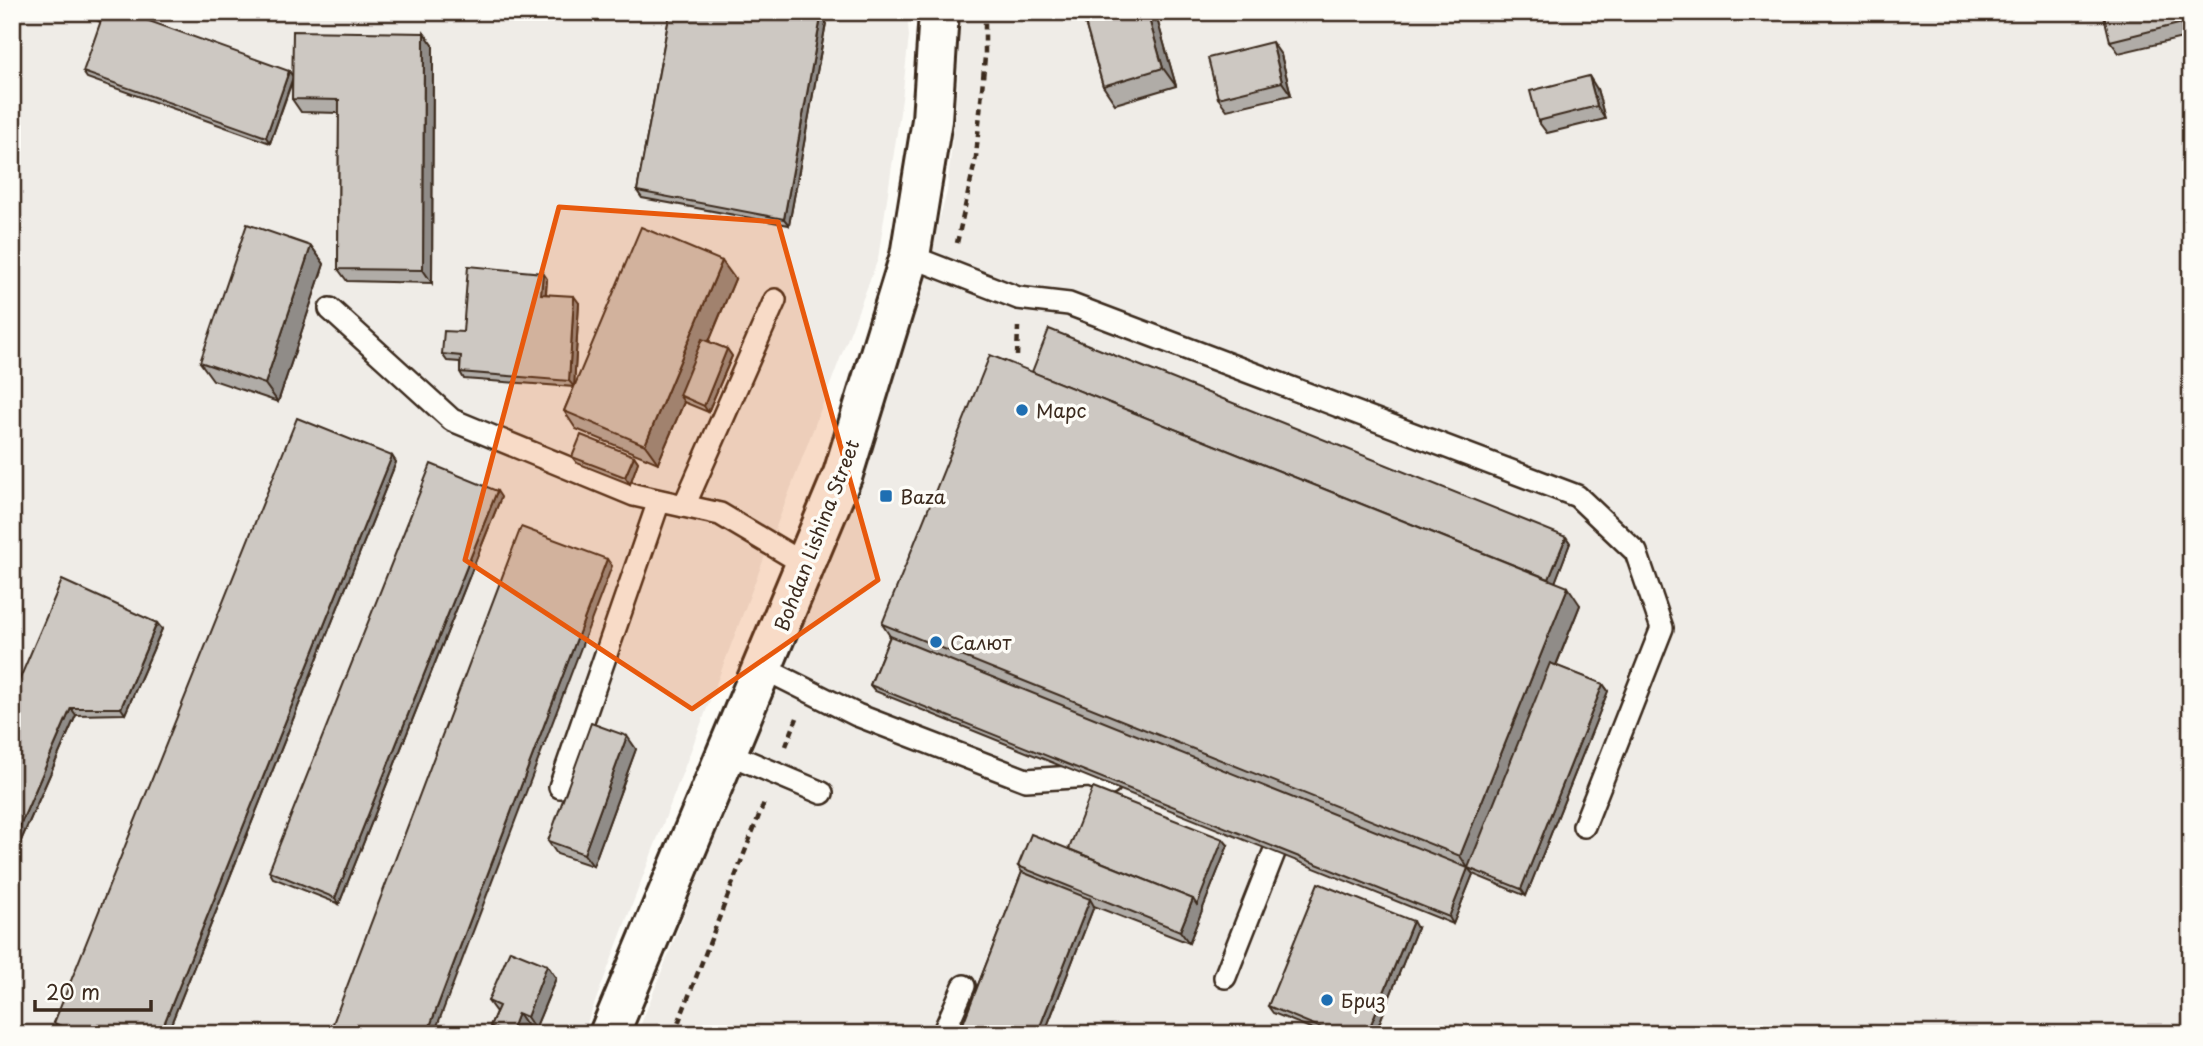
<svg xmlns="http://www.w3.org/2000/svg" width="2203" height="1046" font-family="'Playpen Sans',sans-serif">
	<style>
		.built { fill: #efece7 }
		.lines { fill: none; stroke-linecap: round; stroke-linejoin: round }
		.service-casing { stroke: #3b2a1e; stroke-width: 26 }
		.secondary-casing { stroke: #3b2a1e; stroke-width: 44 }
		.path { stroke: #3b2a1e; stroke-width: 4.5; stroke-dasharray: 7 5; stroke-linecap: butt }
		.service { stroke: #fdfcf7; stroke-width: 21 }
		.secondary { stroke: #fdfcf7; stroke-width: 38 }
		.wall { fill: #b0aca7; stroke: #3b2a1e; stroke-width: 2 }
		.shaded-wall { fill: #908c88; stroke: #3b2a1e; stroke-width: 2 }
		.building { fill: #cdc8c2; stroke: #3b2a1e; stroke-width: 2 }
		.marked { fill: #e8590c; fill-opacity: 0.2; stroke: #e8590c; stroke-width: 5; stroke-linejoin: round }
		.poi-dot { fill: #1f6fb2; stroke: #fdfcf7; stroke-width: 2.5 }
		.labels { text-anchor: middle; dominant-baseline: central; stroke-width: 7; stroke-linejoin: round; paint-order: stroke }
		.poi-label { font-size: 19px; fill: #3b2a1e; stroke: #fdfcf7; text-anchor: start }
		.street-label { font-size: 19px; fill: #3b2a1e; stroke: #fdfcf7 }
	</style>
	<rect width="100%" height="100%" fill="#fdfcf7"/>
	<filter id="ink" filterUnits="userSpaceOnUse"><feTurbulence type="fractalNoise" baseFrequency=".0143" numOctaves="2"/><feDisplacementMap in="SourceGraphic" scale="14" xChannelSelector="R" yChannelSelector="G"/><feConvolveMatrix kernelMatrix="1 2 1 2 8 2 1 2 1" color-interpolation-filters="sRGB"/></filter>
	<g filter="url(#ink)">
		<!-- built -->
		<g class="built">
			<polygon points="12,12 907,12 909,36 902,99 878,259 583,1034 12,1034"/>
			<polygon points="960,12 2191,12 2191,1034 637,1034 892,387 947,192 958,82"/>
		</g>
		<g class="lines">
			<defs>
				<g id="service">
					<polyline points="910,256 1018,298 1069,304 1577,496 1636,552 1662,628 1584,826"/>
					<polyline points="330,309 452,420 634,495 720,514 806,565"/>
					<polyline points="684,506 775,300"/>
					<polyline points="763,668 857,715 1026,780 1090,776 1110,784"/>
					<polyline points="727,753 822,793"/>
					<polyline points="560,787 659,501"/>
					<polyline points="1225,977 1275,850"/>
					<polyline points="943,1034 964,986"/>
				</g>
				<polyline id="secondary" points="609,1034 843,474 910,256 932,120 939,12"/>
			</defs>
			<!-- service casing -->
			<use href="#service" class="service-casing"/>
			<!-- secondary casing -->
			<use href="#secondary" class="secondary-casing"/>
			<!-- path -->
			<g class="path">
				<polyline points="957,243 976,157 985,56 985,12"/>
				<polyline points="1017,356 1018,327"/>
				<polyline points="786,746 797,718"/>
				<polyline points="674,1034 765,800"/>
			</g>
			<!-- service -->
			<use href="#service" class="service"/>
			<!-- secondary -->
			<use href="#secondary" class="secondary"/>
		</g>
		<!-- wall -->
		<g class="wall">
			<polygon points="73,12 102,12 99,21"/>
			<polygon points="670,12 828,12 789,225 642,198 637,191"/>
			<polygon points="1082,12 1155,12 1176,86 1115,104 1103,86"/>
			<polygon points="2191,12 2191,36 2119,53 2110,41"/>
			<polygon points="424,33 433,45 432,283 347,281 338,269 339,113 301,112 292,99 293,79 270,143 87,78 83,72 289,71 293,77"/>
			<polygon points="1281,55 1291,95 1227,110 1218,98"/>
			<polygon points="1597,89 1605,119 1547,133 1538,121"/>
			<polygon points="311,246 324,264 278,402 213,380 200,362"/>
			<polygon points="543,273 547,279 546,294 579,303 574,387 735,279 709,342 727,349 732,356 708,412 684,402 658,463 576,429 564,411 574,387 464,379 460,372 460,362 447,361 442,354 463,332"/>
			<polygon points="1032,372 1566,537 1570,543 1555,582 1580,605 1556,666 1603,684 1608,691 1526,896 1473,874 1453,924 875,691 870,685 890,636 882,624"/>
			<polygon points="392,456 396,462 167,1034 70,1034 59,1029 54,1023"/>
			<polygon points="634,456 638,462 630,484 577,463 572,457"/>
			<polygon points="501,497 339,904 273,878 269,871"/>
			<polygon points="162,629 125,714 76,715 12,861 12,697"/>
			<polygon points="636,749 593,866 557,854 548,841"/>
			<polygon points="1228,845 1189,943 1094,906 1044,1034 959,1034 1022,872 1018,866"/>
			<polygon points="1417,928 1375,1034 1325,1034 1273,1013 1268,1006"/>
			<polygon points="547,965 556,978 535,1029 527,1026 524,1034 495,1034 490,1026 496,1012 488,1001"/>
		</g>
		<!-- shaded-wall -->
		<g class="shaded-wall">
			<polygon points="95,12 102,12 99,21 94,15"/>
			<polygon points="822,12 828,12 789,225 784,219"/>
			<polygon points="1147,12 1155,12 1176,86 1163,68"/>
			<polygon points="424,33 433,45 432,283 423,270"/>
			<polygon points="1272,42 1281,55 1291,95 1282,82"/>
			<polygon points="289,71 293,77 270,143 266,137"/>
			<polygon points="1589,76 1597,89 1605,119 1597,106"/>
			<polygon points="311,246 324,264 278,402 265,384"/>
			<polygon points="722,261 735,279 685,398 679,395 684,402 658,463 645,445"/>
			<polygon points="543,273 547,279 545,300 541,294"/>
			<polygon points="574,296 579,303 574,387 569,381"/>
			<polygon points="727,349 732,356 708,412 704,406"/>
			<polygon points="392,456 396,462 167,1034 160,1034"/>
			<polygon points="634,456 638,462 630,484 625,477"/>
			<polygon points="497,491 501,497 339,904 335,898"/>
			<polygon points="1566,537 1570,543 1551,593 1546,586"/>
			<polygon points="607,559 612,566 434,1034 427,1034"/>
			<polygon points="1568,587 1580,605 1474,870 1468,868 1460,856"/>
			<polygon points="157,623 162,629 125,714 121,708"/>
			<polygon points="1603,684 1608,691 1526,896 1521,889"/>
			<polygon points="71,708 76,715 12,861 12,844"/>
			<polygon points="627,736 636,749 593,866 584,854"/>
			<polygon points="1223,839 1228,845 1189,943 1180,931 1193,899"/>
			<polygon points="1468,868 1473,874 1453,924 1449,917"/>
			<polygon points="1090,899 1094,906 1044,1034 1037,1034"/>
			<polygon points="1413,921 1417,928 1375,1034 1367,1034"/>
			<polygon points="547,965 556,978 535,1029 527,1017"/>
			<polygon points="518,1013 527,1026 524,1034 510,1034"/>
		</g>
		<!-- building -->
		<g class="building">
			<polygon points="104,12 124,12 289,71 266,137 83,72"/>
			<polygon points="670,12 822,12 784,219 637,191"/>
			<polygon points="1082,12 1147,12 1163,68 1103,86"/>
			<polygon points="2103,12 2191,12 2191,21 2110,41"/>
			<polygon points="293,31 424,33 423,270 338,269 339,100 292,99"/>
			<polygon points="1272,42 1282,82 1218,98 1208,58"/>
			<polygon points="1589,76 1597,106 1538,121 1530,91"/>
			<polygon points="247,224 311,246 265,384 200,362"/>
			<polygon points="641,227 722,261 645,445 564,411"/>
			<polygon points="468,266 543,273 541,294 574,296 569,381 460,372 461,356 442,354 444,331 463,332"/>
			<polygon points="1049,329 1566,537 1549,579 1032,372"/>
			<polygon points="702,339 727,349 704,406 679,395"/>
			<polygon points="990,355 1568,587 1460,856 882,624"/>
			<polygon points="297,418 392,456 160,1034 81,1034 54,1023"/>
			<polygon points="581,435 634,456 625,477 572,457"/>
			<polygon points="431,464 497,491 335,898 269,871"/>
			<polygon points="521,527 607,559 427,1034 329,1034"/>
			<polygon points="62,580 157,623 121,708 71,708 12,844 12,697"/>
			<polygon points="890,636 1468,868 1449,917 870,685"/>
			<polygon points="1550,663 1603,684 1521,889 1468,868"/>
			<polygon points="591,723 627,736 584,854 548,841"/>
			<polygon points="1093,788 1223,839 1197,905 1193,899 1069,849"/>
			<polygon points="1031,834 1193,899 1180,931 1018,866"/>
			<polygon points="1022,872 1090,899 1037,1034 959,1034"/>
			<polygon points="1318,883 1413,921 1367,1034 1336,1034 1268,1006"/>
			<polygon points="510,950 547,965 527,1017 518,1013 510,1034 507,1034 490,1026 499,1006 488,1001"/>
		</g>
	</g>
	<!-- marked area -->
	<path class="marked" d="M559 207 778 222 878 580 692 709 465 560Z"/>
	<!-- markers -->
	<g class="poi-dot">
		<circle cx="1022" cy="410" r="7"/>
		<rect x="879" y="489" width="14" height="14" rx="3.5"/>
		<circle cx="936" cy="642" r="7"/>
		<circle cx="1327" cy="1000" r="7"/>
	</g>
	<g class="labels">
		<!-- poi labels -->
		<g class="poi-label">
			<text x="1036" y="410">Марс</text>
			<text x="900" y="496">Baza</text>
			<text x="950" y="642">Салют</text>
			<text x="1341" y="1000">Бриз</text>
		</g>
		<!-- street labels -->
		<g class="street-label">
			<text transform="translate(816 535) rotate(-69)">Bohdan Lishina Street</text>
		</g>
	</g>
	<!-- margin -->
	<rect width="2203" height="1046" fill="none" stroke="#fdfcf7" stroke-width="42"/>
	<rect x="21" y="21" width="2161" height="1004" fill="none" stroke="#3b2a1e" stroke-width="2.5" filter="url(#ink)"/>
	<!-- scale -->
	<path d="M35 1000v10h116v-10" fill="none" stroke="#3b2a1e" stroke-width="3.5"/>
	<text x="46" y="1000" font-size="21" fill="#3b2a1e" stroke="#fdfcf7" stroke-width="5" paint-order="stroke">20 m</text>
</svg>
